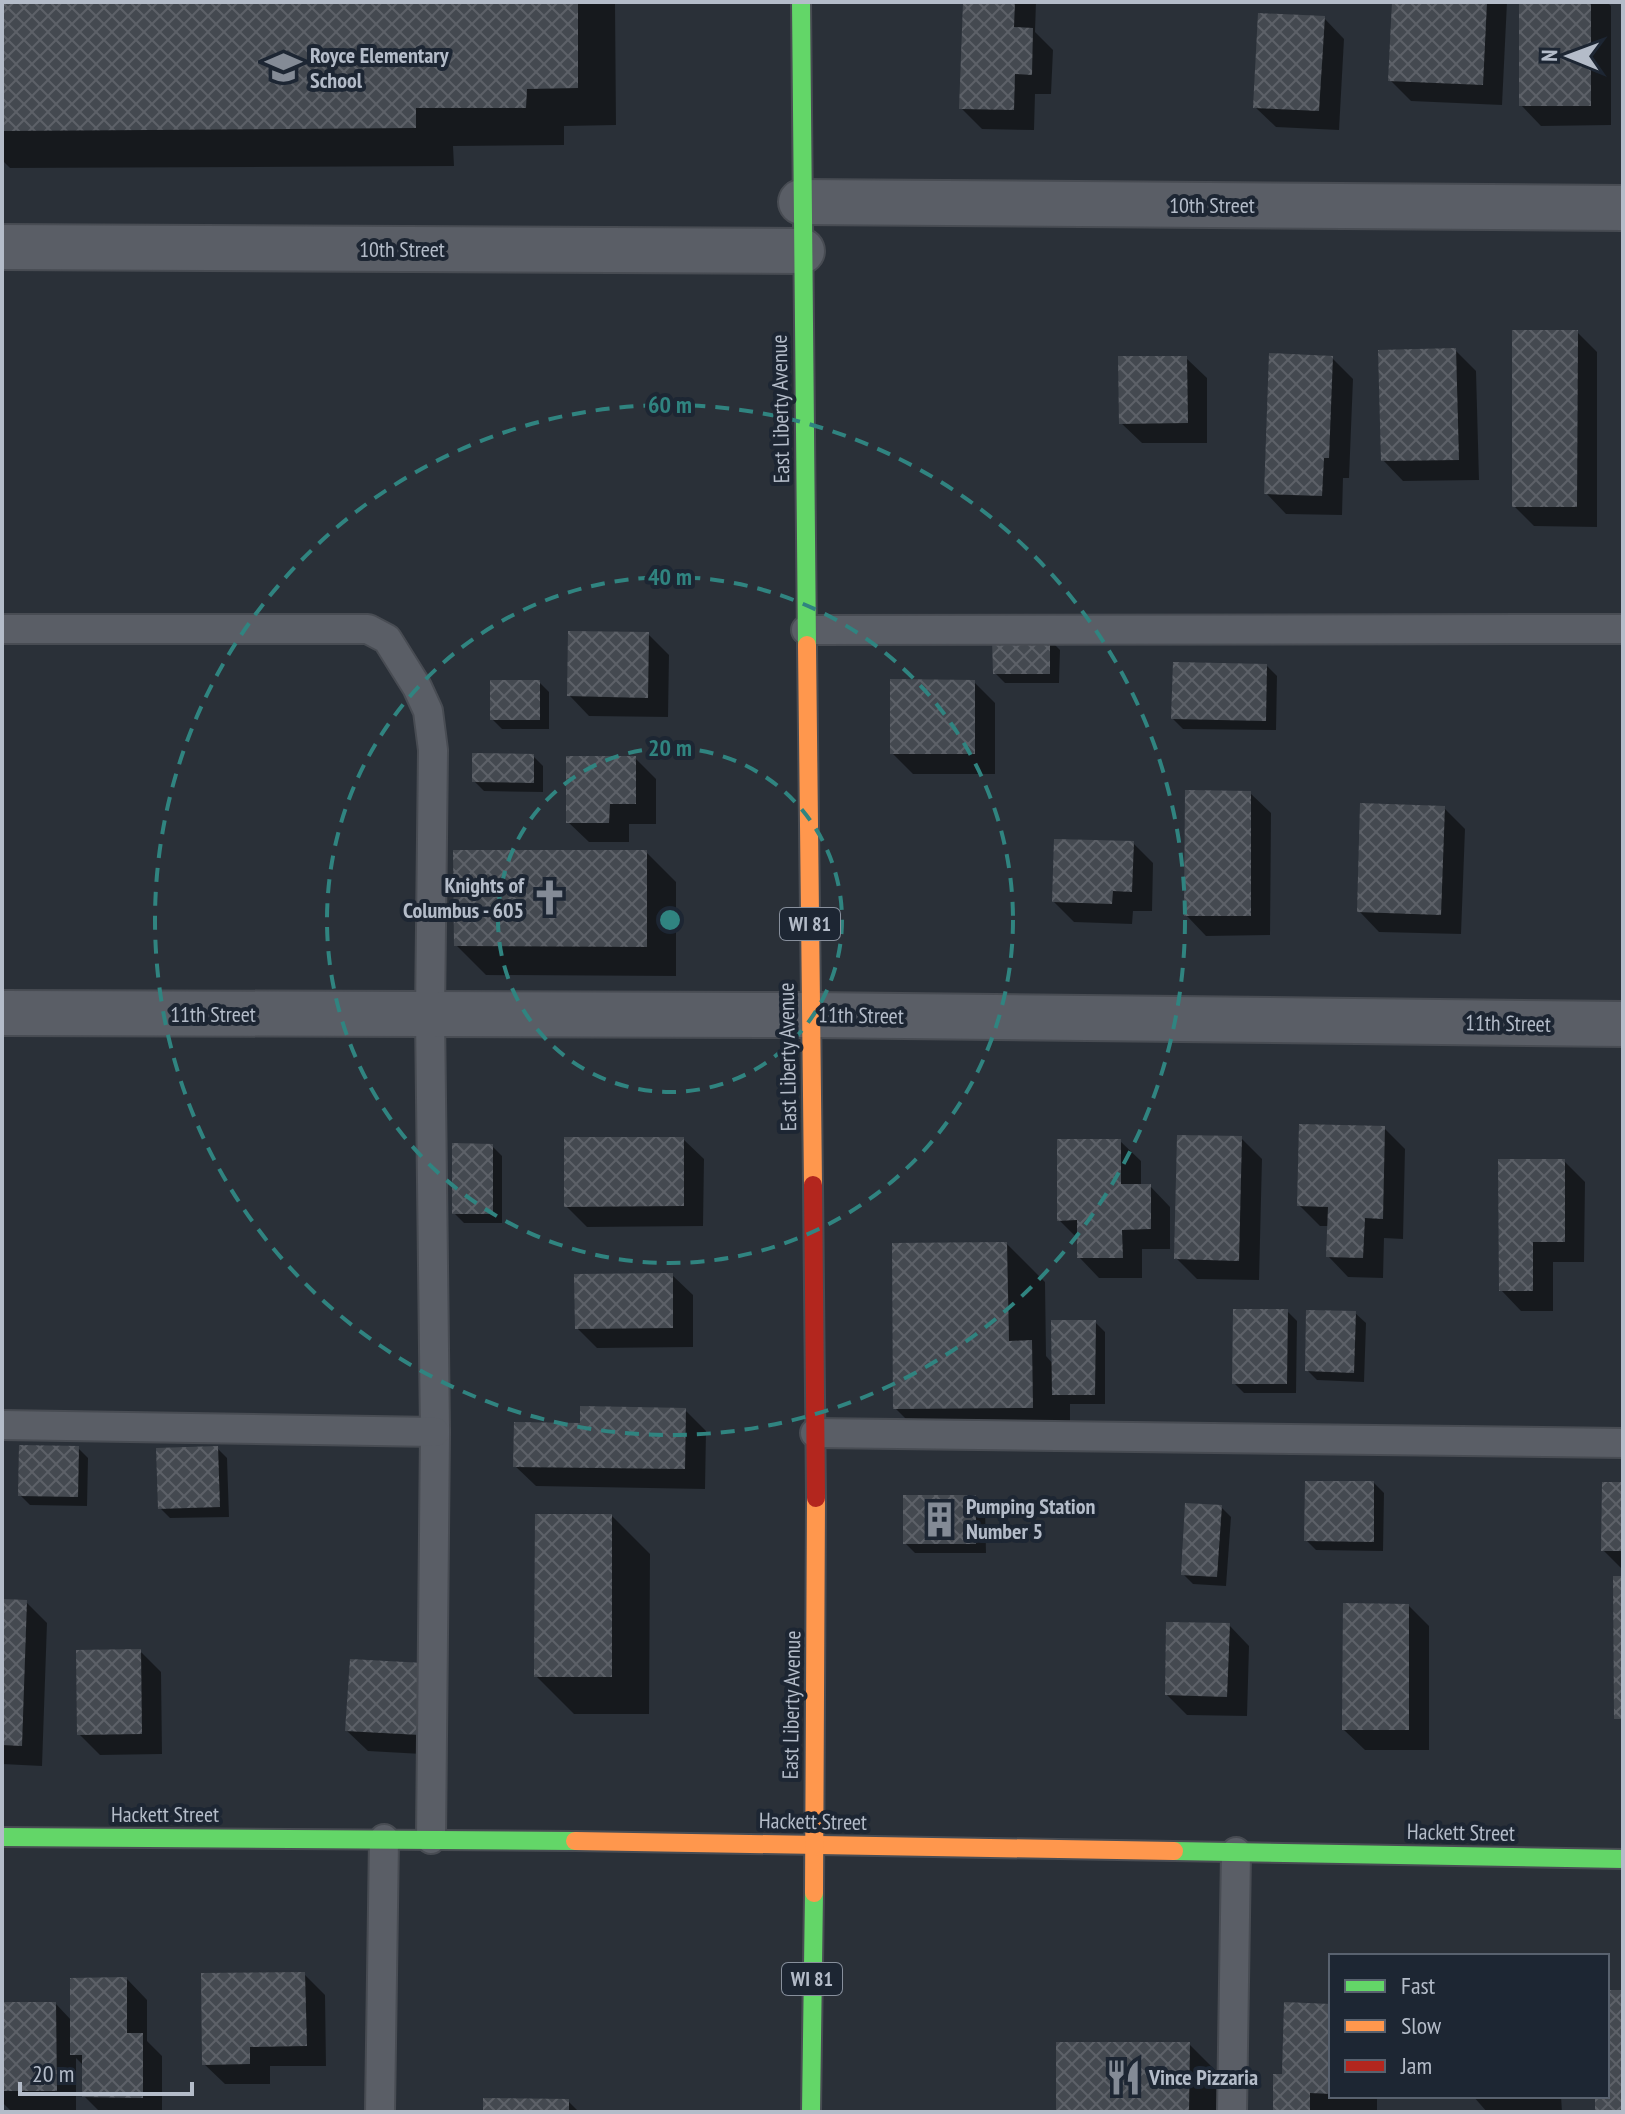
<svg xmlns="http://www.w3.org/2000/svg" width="1625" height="2114" font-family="'PT Sans Narrow',sans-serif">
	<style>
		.shadow { fill: #0007 }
		.building { fill: url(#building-cross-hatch) }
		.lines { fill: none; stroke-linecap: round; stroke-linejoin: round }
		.lane-casing { stroke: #484c53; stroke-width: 32 }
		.street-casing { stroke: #484c53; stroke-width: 48 }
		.fast-casing { stroke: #484c53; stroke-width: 22 }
		.slow-casing { stroke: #484c53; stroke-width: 22 }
		.jam-casing { stroke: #484c53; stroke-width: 22 }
		.lane { stroke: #5a5e66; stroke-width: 28 }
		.street { stroke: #5a5e66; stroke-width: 44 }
		.fast { stroke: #63d668; stroke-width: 18 }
		.slow { stroke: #ff974d; stroke-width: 18 }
		.jam { stroke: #b3261e; stroke-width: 18 }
		.ring { fill: none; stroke: #308480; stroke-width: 4; stroke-dasharray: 14 10 }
		.labels { text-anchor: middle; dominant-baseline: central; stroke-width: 8; stroke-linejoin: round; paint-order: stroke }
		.shield { fill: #1d2633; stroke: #878f9c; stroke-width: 2 }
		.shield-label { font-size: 20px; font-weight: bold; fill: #b4bcc9 }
		.poi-label { font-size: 22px; font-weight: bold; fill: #b4bcc9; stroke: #1d2633; text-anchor: start }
		.street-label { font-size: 22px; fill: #b4bcc9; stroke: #1d2633 }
		.centre { fill: #308480; stroke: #1d2633; stroke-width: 4 }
		.ring-label { font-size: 24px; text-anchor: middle; font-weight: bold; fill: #308480; stroke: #1d2633; stroke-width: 8; stroke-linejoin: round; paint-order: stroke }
	</style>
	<defs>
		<pattern id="building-cross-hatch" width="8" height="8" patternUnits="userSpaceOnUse" patternTransform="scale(2)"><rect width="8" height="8" fill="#444950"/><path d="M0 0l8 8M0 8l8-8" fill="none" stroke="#5d6168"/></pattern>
	</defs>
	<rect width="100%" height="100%" fill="#2a3038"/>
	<!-- shadow -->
	<g class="shadow">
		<polygon points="2,2 664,2 664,3 615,3 616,125 564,126 564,145 453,146 454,166 10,168 2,160"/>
		<polygon points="965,2 1036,2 1035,32 1053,50 1051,94 1035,94 1034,130 982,129 961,108"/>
		<polygon points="1394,2 1507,2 1502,105 1411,101 1390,80"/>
		<polygon points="1521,2 1607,2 1611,6 1611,125 1541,126 1521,105"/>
		<polygon points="1324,18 1344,39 1339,130 1276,127 1255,107"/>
		<polygon points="1577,332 1597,352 1597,527 1534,526 1514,506"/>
		<polygon points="1455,350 1476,371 1479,480 1403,481 1383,460"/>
		<polygon points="1186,358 1207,378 1207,443 1142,443 1121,423"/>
		<polygon points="1332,358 1353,379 1349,478 1343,478 1342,515 1286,514 1266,493"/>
		<polygon points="648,634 669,655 668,717 589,716 569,695"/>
		<polygon points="1050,640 1060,650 1059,683 1005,683 995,673"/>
		<polygon points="1267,666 1277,676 1276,730 1183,729 1173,719"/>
		<polygon points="539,682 549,692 549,729 502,729 492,719"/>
		<polygon points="974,682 995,703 995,774 913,774 892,753"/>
		<polygon points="533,756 543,766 543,792 484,791 474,781"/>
		<polygon points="635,758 656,779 656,824 629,824 629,842 589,842 568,822"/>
		<polygon points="1250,793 1271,813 1270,935 1206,936 1186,915"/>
		<polygon points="1444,808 1465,829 1461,934 1379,932 1359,911"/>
		<polygon points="1133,843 1153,863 1152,911 1133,911 1132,924 1074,922 1054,902"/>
		<polygon points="646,852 676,882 676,976 486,975 456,945"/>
		<polygon points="1384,1128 1405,1149 1403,1239 1384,1238 1383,1278 1348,1277 1328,1256 1329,1226 1320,1226 1299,1205"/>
		<polygon points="1241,1138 1262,1159 1259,1280 1197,1279 1176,1258"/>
		<polygon points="683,1139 704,1159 703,1226 587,1227 566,1206"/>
		<polygon points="1120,1141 1141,1161 1141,1186 1150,1186 1170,1207 1170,1249 1142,1249 1142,1278 1099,1278 1079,1257 1079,1240 1059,1220"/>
		<polygon points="492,1146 502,1156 502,1223 464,1223 454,1213"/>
		<polygon points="1564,1161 1585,1182 1584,1262 1553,1262 1553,1311 1521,1311 1501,1290"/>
		<polygon points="1007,1244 1045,1282 1046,1356 1053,1364 1095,1322 1105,1332 1105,1404 1070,1404 1070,1445 933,1446 895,1408"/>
		<polygon points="672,1275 693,1295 693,1347 597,1348 577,1328"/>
		<polygon points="1287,1311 1297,1321 1296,1393 1244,1393 1234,1383"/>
		<polygon points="1355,1313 1366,1323 1364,1382 1317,1380 1307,1370"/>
		<polygon points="685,1410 706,1431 705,1489 536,1486 515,1466"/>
		<polygon points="78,1448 88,1458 87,1506 30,1505 20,1495"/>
		<polygon points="217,1448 227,1458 229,1517 170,1518 160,1508"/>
		<polygon points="1374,1483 1384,1493 1383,1551 1316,1550 1306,1540"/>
		<polygon points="1623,1484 1623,1570 1603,1550"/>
		<polygon points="975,1497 985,1507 986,1553 915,1553 905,1543"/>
		<polygon points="1221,1507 1231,1517 1226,1586 1193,1584 1183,1574"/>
		<polygon points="612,1516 650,1554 649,1714 574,1714 536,1676"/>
		<polygon points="2,1601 26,1602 47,1623 42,1766 2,1764"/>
		<polygon points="1409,1606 1429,1626 1429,1750 1365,1750 1344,1730"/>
		<polygon points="1229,1625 1249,1646 1247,1716 1187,1715 1167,1695"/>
		<polygon points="140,1651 161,1672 162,1754 100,1755 79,1734"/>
		<polygon points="351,1661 440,1755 368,1751 347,1731"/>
		<polygon points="304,1974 325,1995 326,2066 270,2066 270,2084 225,2084 204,2064"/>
		<polygon points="127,1979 147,2000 147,2041 162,2056 162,2112 100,2112 84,2096 84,2066 76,2058 76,2111 11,2111 2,2102 2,2004 56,2004 72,2021"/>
		<polygon points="1331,2006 1331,2096 1399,2096 1399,2099 1377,2098 1377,2112 1275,2112 1284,2076"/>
		<polygon points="1189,2044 1219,2074 1219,2112 1058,2112"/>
		<polygon points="1473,2096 1561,2096 1562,2112 1487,2112"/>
		<polygon points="568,2101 579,2112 485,2112"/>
	</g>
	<!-- building -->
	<g class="building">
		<polygon points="2,2 578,2 578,88 527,89 526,108 416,108 416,128 2,131"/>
		<polygon points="963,2 1015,2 1014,27 1033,28 1032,75 1015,74 1014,110 959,109"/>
		<polygon points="1392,2 1487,2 1483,85 1388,81"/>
		<rect x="1519" y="2" width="72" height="104"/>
		<polygon points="1258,13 1325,16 1319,111 1253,108"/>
		<polygon points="1512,330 1578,330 1577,507 1512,507"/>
		<polygon points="1456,348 1459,460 1381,461 1378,350"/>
		<polygon points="1269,353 1333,356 1329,458 1324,458 1322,496 1264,494"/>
		<polygon points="1118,356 1187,356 1188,423 1119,424"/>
		<polygon points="568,631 649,632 648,698 567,696"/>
		<polygon points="1050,638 1050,674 993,674 992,639"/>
		<polygon points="1173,662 1267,664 1266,721 1171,719"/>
		<polygon points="890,679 975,680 975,754 890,754"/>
		<rect x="490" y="680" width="50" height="40"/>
		<polygon points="472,753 534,754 534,783 472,782"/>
		<polygon points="566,756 636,756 636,804 610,804 609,823 566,823"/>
		<polygon points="1185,790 1251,791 1251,916 1184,916"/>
		<polygon points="1360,803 1445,806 1441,915 1357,912"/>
		<polygon points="1054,839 1134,841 1132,892 1113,891 1112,904 1052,902"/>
		<polygon points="453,850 647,850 647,947 454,946"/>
		<polygon points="1299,1124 1385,1126 1383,1219 1365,1218 1363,1258 1326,1257 1328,1207 1297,1206"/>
		<polygon points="1177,1135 1242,1136 1239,1261 1174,1259"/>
		<polygon points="564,1137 684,1137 684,1206 564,1207"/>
		<polygon points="1057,1139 1121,1139 1121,1184 1151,1184 1151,1229 1122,1230 1123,1258 1077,1258 1077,1220 1057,1221"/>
		<polygon points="452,1143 493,1144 493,1214 452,1214"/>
		<polygon points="1498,1159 1565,1159 1565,1242 1533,1242 1533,1291 1499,1291"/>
		<polygon points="1007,1242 1009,1341 1032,1340 1033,1408 893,1409 892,1243"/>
		<polygon points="673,1273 673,1328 575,1329 574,1274"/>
		<polygon points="1233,1309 1288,1309 1287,1384 1232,1384"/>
		<polygon points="1306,1310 1356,1311 1354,1373 1305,1371"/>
		<polygon points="1051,1320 1096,1320 1095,1395 1052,1395"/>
		<polygon points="580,1406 686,1408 685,1469 513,1467 514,1422 580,1423"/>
		<polygon points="19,1445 79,1446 78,1497 18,1496"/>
		<polygon points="218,1446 220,1507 158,1509 156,1448"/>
		<polygon points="1305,1481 1374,1481 1374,1542 1304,1541"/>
		<polygon points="1602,1482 1623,1482 1623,1551 1601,1551"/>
		<rect x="903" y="1495" width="73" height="49"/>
		<polygon points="1185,1503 1222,1505 1217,1577 1181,1575"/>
		<polygon points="535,1514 612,1514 612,1677 534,1677"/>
		<polygon points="1613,1576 1623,1576 1623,1719 1614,1719"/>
		<polygon points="2,1599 27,1600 22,1746 2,1745"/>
		<polygon points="1343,1603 1409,1604 1409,1730 1342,1730"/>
		<polygon points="1166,1622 1230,1623 1227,1697 1165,1695"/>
		<polygon points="141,1649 142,1734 77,1735 76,1650"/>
		<polygon points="350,1659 424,1663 420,1735 345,1731"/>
		<polygon points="305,1972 307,2046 250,2047 250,2064 202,2065 201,1973"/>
		<polygon points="127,1977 127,2033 143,2033 143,2098 82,2097 82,2055 70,2055 70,1978"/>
		<polygon points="1607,1990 1623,1990 1623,2112 1595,2112 1595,2096 1607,2096"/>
		<polygon points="2,2002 56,2002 57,2091 2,2091"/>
		<polygon points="1284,2002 1331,2004 1331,2094 1310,2093 1310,2112 1273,2112 1273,2074 1282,2074"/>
		<polygon points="1056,2042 1190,2042 1189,2112 1056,2112"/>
		<polygon points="483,2098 569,2099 569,2112 483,2112"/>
	</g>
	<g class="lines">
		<defs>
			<g id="lane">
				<polyline points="2,629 368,629 387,639 417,687 428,711 433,750 430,1015 435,1432 431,1839"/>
				<polyline points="806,630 1623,629"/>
				<polyline points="2,1425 435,1432"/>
				<polyline points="815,1433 1623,1443"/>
				<polyline points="380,2112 384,1839"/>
				<polyline points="1232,2112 1236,1852"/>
			</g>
			<g id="street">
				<polyline points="801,202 1623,208"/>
				<polyline points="2,247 802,251"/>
				<polyline points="2,1013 811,1015 1623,1024"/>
			</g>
			<g id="fast">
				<polyline points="801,2 807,645"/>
				<polyline points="2,1837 575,1841"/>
				<polyline points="1174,1851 1623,1859"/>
				<polyline points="811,2112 814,1893"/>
			</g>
			<g id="slow">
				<polyline points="807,645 813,1185"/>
				<polyline points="575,1841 1174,1851"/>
				<polyline points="814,1893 816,1498"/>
			</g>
			<polyline id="jam" points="813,1185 816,1498"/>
		</defs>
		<!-- lane casing -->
		<use href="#lane" class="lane-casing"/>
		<!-- street casing -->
		<use href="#street" class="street-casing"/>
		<!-- fast casing -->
		<use href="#fast" class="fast-casing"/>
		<!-- slow casing -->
		<use href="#slow" class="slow-casing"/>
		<!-- jam casing -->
		<use href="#jam" class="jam-casing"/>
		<!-- lane -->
		<use href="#lane" class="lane"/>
		<!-- street -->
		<use href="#street" class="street"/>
		<!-- fast -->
		<use href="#fast" class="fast"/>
		<!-- slow -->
		<use href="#slow" class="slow"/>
		<!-- jam -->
		<use href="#jam" class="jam"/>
	</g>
	<!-- distance rings -->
	<g class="ring">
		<circle cx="670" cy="920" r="172"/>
		<circle cx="670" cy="920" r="343"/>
		<circle cx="670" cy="920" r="515"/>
	</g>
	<!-- icons -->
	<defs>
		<symbol id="school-bare" viewBox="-9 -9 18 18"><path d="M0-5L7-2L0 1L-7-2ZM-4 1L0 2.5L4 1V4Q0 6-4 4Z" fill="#848b96" stroke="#1d2633" stroke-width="2.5" paint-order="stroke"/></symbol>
		<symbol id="church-bare" viewBox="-9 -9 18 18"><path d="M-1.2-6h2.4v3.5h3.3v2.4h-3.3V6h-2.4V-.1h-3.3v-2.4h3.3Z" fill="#848b96" stroke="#1d2633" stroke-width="2.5" paint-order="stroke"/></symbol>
		<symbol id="building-bare" viewBox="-9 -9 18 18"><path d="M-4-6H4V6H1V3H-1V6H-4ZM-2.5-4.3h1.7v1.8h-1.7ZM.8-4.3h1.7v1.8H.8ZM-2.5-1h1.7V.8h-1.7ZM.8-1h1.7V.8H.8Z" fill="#848b96" stroke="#1d2633" stroke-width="2.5" paint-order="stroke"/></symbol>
		<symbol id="restaurant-bare" viewBox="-9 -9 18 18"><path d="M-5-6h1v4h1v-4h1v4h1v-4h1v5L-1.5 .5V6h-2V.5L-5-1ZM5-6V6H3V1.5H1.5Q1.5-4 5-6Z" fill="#848b96" stroke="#1d2633" stroke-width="2.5" paint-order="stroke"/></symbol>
	</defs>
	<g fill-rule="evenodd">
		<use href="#school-bare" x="258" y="42" width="51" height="51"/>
		<use href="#church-bare" x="524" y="872" width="51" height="51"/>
		<use href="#building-bare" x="914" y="1494" width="51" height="51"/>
		<use href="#restaurant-bare" x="1098" y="2052" width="51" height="51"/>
	</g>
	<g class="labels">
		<!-- shield labels -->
		<g class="shield">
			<rect x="780" y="908" width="60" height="32" rx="6"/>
			<rect x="782" y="1963" width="60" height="32" rx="6"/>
		</g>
		<g class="shield-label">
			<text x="810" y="924">WI 81</text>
			<text x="812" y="1979">WI 81</text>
		</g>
		<!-- poi labels -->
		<g class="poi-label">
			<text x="310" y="55">Royce Elementary<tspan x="310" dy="25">School</tspan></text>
			<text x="524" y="885" text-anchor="end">Knights of<tspan x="524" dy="25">Columbus - 605</tspan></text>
			<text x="966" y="1506">Pumping Station<tspan x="966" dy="25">Number 5</tspan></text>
			<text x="1149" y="2077">Vince Pizzaria</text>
		</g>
		<!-- street labels -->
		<g class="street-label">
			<text x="1212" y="205">10th Street</text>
			<text x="402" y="249">10th Street</text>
			<text transform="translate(780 409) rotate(-91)">East Liberty Avenue</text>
			<text x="213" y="1014">11th Street</text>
			<text transform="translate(861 1015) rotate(1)">11th Street</text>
			<text transform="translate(1508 1023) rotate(1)">11th Street</text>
			<text transform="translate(787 1057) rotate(-91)">East Liberty Avenue</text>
			<text transform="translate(791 1705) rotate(-89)">East Liberty Avenue</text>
			<text x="165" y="1814">Hackett Street</text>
			<text transform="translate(813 1821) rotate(1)">Hackett Street</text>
			<text transform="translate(1461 1832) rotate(1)">Hackett Street</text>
		</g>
	</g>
	<circle cx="670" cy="920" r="12" class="centre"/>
	<g class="ring-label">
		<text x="670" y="413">60 m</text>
		<text x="670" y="585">40 m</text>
		<text x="670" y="756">20 m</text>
	</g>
	<!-- border -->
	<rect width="1625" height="2114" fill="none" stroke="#b4bcc9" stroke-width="8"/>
	<!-- legend -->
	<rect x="1329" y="1954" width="280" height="144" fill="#1d2633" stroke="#59626f" stroke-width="2"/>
	<rect x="1345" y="1980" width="40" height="12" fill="#63d668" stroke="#59626f" stroke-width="2"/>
	<text x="1401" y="1994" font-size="24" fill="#b4bcc9">Fast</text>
	<rect x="1345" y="2020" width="40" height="12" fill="#ff974d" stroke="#59626f" stroke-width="2"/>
	<text x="1401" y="2034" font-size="24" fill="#b4bcc9">Slow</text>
	<rect x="1345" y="2060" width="40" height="12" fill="#b3261e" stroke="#59626f" stroke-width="2"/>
	<text x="1401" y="2074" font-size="24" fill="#b4bcc9">Jam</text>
	<!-- north arrow -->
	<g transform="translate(1569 56) rotate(271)" stroke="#1d2633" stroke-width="6" paint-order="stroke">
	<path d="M0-6L14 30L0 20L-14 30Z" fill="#b4bcc9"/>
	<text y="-12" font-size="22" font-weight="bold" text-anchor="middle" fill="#b4bcc9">N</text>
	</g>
	<!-- scale -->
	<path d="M20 2082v12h172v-12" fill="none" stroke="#b4bcc9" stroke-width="4"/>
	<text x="32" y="2082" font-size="24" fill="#b4bcc9" stroke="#1d2633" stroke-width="6" paint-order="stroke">20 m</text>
</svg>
